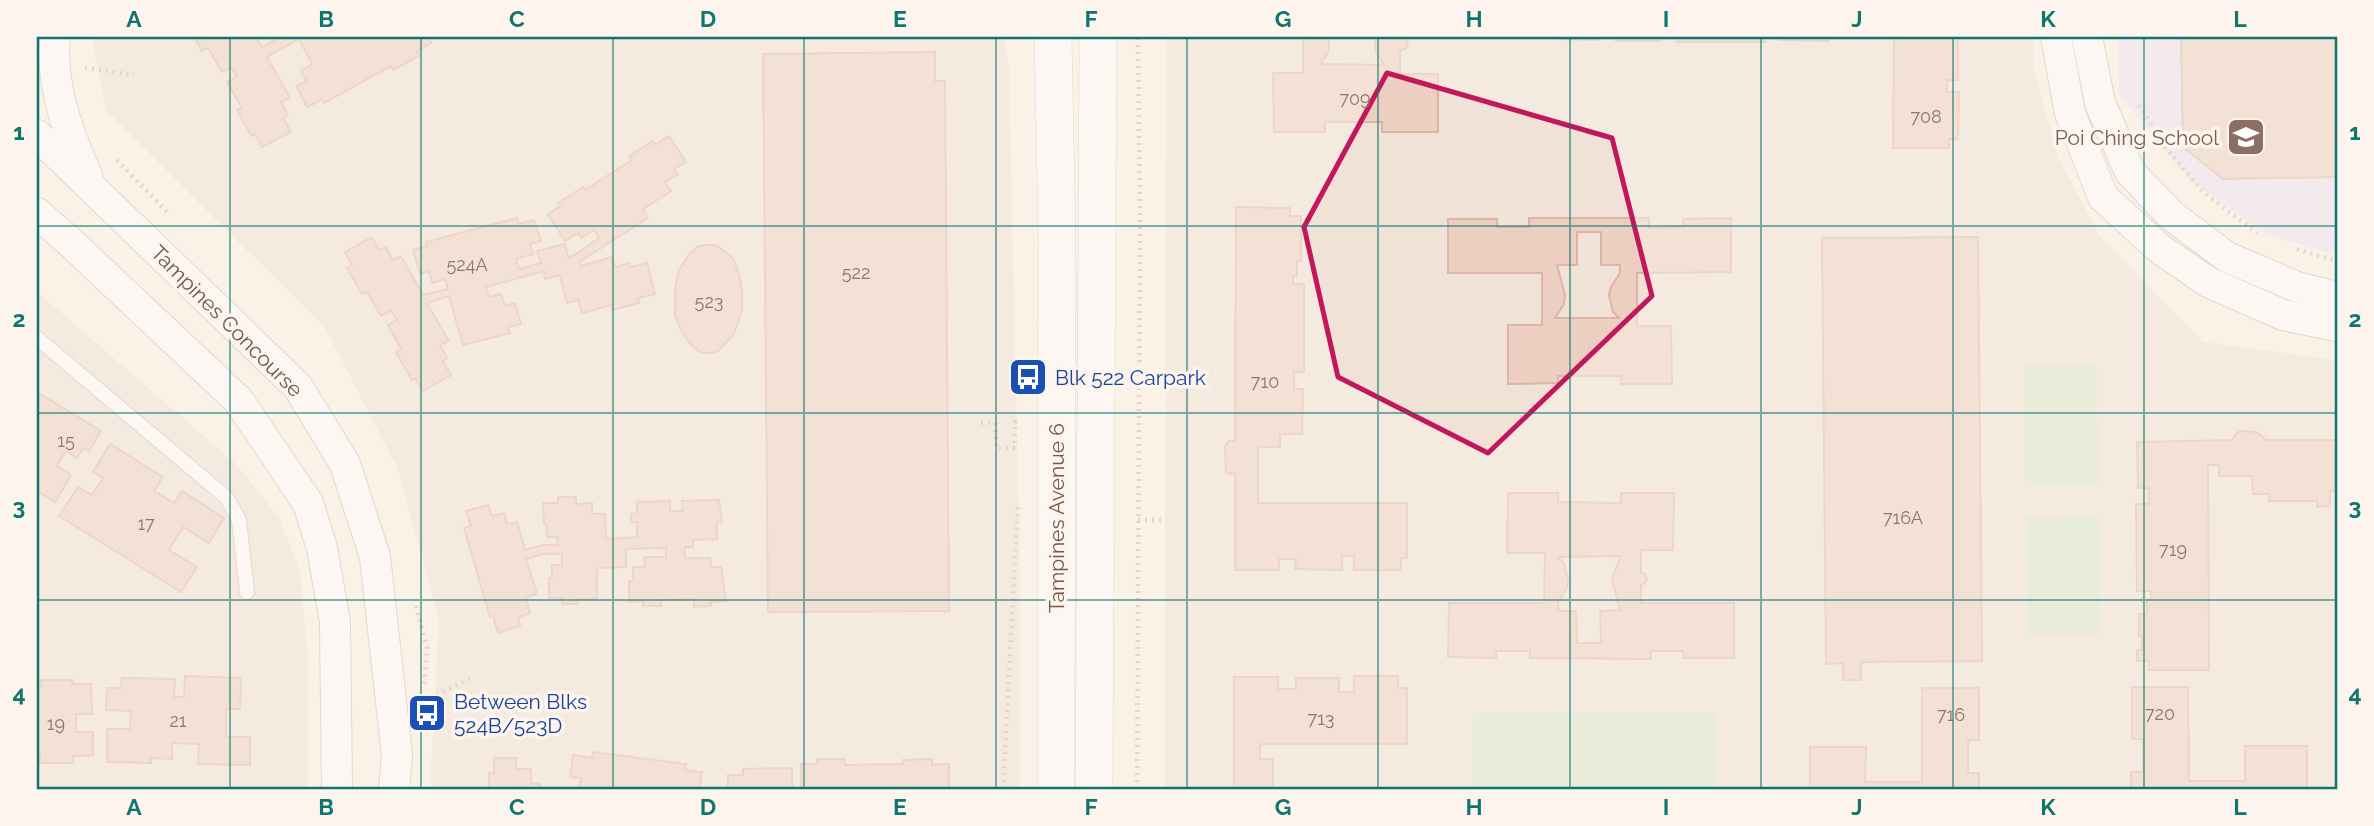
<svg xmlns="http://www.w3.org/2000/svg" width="2374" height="826" font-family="Raleway,sans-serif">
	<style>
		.residential { fill: #f0e2d6 }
		.education { fill: #eee3f6 }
		.green { fill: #d6e6c7 }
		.building { fill: #eccfc1; stroke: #ddb5a4; stroke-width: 2; fill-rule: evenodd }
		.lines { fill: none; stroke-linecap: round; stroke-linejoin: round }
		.service-casing { stroke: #cab8ae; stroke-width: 16 }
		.minor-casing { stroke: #cab8ae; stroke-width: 32 }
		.tertiary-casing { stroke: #cab8ae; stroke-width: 38 }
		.path { stroke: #d1b2a5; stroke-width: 4.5; stroke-dasharray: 2 5; stroke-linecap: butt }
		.service { stroke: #fff; stroke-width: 14 }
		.minor { stroke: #fff; stroke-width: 30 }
		.tertiary { stroke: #fff; stroke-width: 37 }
		.marked { fill: none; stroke: #c2185b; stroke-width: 5; stroke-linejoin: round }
		.grid { fill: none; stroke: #0f766e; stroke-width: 2; stroke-opacity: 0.55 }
		.labels { text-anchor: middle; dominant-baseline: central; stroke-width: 7; stroke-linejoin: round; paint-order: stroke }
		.number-label { font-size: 18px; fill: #8f766b }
		.education-label { font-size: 21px; fill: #785e54; stroke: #fdf5ed; text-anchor: end }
		.street-label { font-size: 21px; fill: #70584e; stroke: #fdf5ed }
		.transit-label { font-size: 21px; fill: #164399; stroke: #fdf5ed; text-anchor: start }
		.neatline { fill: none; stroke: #0f766e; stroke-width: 2.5 }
		.grid-label { font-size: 23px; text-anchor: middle; font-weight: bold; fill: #0f766e }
	</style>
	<rect width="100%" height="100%" fill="#faf1e7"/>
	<!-- residential -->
	<g class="residential">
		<polygon points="92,37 1004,37 1009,69 1020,574 1020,789 430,789 439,619 397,467 325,328 106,110"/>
		<polygon points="1166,37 2033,37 2034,69 2058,157 2099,235 2203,342 2337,360 2337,789 1165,789"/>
		<polygon points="37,292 237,465 278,516 300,571 308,659 308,789 37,789"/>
	</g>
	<!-- education -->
	<polygon class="education" points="2118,37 2337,37 2337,255 2267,235 2189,180 2119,95"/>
	<!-- green -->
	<g class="green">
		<polygon points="2097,365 2098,486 2025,486 2024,366"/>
		<polygon points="2099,515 2099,636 2027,636 2026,516"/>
		<rect x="1473" y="713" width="244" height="76"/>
	</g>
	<!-- building -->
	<g class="building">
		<polygon points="194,37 256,37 262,47 282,37 427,37 431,43 417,51 419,56 393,70 391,66 324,103 323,99 307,107 296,86 307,81 301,71 312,64 299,39 267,57 290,98 281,102 288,115 283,118 291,132 262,147 255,134 251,136 237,110 242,108 227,82 237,76 231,67 222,72 208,48 202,51"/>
		<polygon points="1303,37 1329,37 1329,50 1321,64 1384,65 1375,50 1375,37 1405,37 1408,43 1406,48 1400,51 1400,74 1438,74 1438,132 1382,132 1382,122 1325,122 1325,132 1274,132 1273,73 1303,73"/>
		<polygon points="1555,37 1599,37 1599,40 1555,39"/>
		<rect x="1616" y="37" width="44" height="4"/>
		<rect x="1677" y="37" width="88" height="5"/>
		<polygon points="1779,37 1829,37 1829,41 1779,40"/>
		<polygon points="1894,37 1958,37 1958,80 1947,80 1947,92 1959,92 1958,139 1949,139 1949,148 1893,148"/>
		<polygon points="2181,37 2337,37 2337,177 2223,179 2183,147"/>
		<polygon points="935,52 935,81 945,81 949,611 768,612 763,54"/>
		<polygon points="669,136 686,162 674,169 678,174 665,182 671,191 643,209 648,218 579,262 580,266 612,257 615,267 629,263 630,267 647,263 655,294 638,298 639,303 612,310 611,305 582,313 578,300 567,303 560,275 545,279 544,271 486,287 489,297 501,294 505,306 515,303 521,324 508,327 510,333 463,345 449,296 427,303 449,341 440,345 447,358 443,361 451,375 423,391 415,378 412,380 396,352 401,349 388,325 397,320 391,310 381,316 367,292 362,294 347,268 352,265 345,252 372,237 379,250 386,247 393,260 401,256 423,295 448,289 445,279 432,283 429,271 420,274 413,250 427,246 426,242 517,218 519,224 534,220 541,241 530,244 533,254 516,259 519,269 541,263 537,251 565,244 568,257 573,256 599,238 594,230 581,238 578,233 565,241 548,214 560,206 558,203 583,187 585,190 632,160 629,156 653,141 655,145"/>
		<polygon points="1236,207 1290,208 1290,216 1301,216 1301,261 1297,261 1297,276 1293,276 1293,284 1304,284 1304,372 1294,372 1294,389 1303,389 1302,434 1280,434 1280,447 1258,447 1258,503 1407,503 1407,558 1401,558 1401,570 1354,570 1354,556 1342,556 1342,570 1295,569 1296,559 1279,559 1279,570 1235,570 1235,474 1226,473 1225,446 1229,441 1235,441"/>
		<path d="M1529 218H1649V228L1683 227V219L1731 218V272L1637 273V326H1671L1672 384H1621V376H1558V383L1508 384V325H1542V273H1448V219H1497V227H1529ZM1577 232H1601V265H1620V273L1611 287 1609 295 1613 312 1619 318H1555L1564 304 1565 295 1557 265H1577Z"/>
		<polygon points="1978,237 1982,661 1861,662 1861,680 1843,680 1843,663 1826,664 1822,238"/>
		<polygon points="707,245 716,245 733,258 739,274 742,291 742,310 734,334 718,351 710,353 702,353 693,347 682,332 675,316 675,289 679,270 690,253 699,246"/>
		<polygon points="37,392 101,431 89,451 83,448 77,458 66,451 57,466 71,475 55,502 37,491"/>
		<polygon points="2240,431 2257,432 2266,440 2337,440 2337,491 2330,491 2330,506 2317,507 2317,501 2269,501 2269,494 2253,494 2252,476 2219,476 2219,465 2208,465 2209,670 2149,670 2149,661 2137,661 2137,650 2142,650 2142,636 2139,636 2139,614 2147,614 2147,600 2151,600 2151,591 2137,591 2136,504 2149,504 2149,488 2138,488 2137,442 2232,440 2235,435"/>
		<polygon points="110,444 163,477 154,491 174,503 182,491 224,518 209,543 183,527 169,550 197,567 181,592 59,516 78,487 92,495 103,478 93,472"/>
		<path d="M1508 493H1558V502L1621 503V493H1674L1673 550H1641V573L1645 574 1647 579 1645 583 1641 585V603H1734V658H1683V651H1651V659L1530 658V651H1496V658L1448 657 1449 603H1544L1545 553H1507ZM1621 556 1612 579 1620 610 1600 611 1601 643H1577L1576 611H1558V603L1567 588 1568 580 1564 564 1558 557Z"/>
		<polygon points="558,497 576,497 576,504 592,503 592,514 605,514 606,539 637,537 637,522 631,522 631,514 637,513 637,502 670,501 670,511 683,511 682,501 719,500 722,522 717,522 717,539 693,540 693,547 685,547 685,558 710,558 711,567 721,567 726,601 711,602 711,606 694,607 694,599 661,600 661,606 643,606 643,601 629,602 629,581 633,581 633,567 645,567 644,557 666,557 666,548 626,549 626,567 597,568 597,599 578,599 578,604 562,604 562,598 549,598 549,578 552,578 552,565 562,565 562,554 542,554 526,559 537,594 526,597 530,613 518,617 520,626 498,633 493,616 490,617 464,528 471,526 466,511 488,505 492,516 504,513 507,524 517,522 525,550 542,545 558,545 557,537 547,537 546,524 544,524 543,503 558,503"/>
		<polygon points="185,676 241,678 240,709 226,709 226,737 250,737 250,765 198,764 199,744 172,743 172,759 151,758 151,763 107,762 107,729 130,729 131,711 106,710 107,688 121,688 122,678 175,679 174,697 184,697"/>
		<polygon points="1354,676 1398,676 1398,688 1407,688 1407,744 1260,744 1260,759 1273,759 1273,789 1234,789 1234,677 1278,677 1278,689 1296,689 1296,678 1339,678 1339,692 1354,692"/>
		<polygon points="41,680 72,680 72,684 91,684 92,714 76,714 76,732 93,732 93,755 73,756 73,763 40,763 40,754 37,754 37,687 41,687"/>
		<polygon points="2132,687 2188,687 2189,781 2245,781 2245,746 2307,746 2307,789 2131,789 2131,772 2143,772 2143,739 2132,739"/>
		<polygon points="1922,688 1979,688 1979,740 1968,740 1968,773 1979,773 1979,789 1810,789 1810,747 1866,747 1865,782 1922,782"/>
		<polygon points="593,752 686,764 685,770 702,772 699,789 579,789 581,778 570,777 573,755 592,758"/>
		<polygon points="494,758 516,758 516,769 531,769 531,784 540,784 540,789 489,789 489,773 494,773"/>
		<polygon points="817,759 845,759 845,765 903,764 903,760 932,759 932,765 949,764 949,789 801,789 801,764 817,764"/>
		<polygon points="792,768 792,789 728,789 728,775 743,775 743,769"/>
	</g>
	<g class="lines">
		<defs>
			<polyline id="service" points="37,338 227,498 239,520 247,592"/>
			<g id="minor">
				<path d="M55 37C50 83 68 134 87 175"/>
				<polyline points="2056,37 2070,113 2103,197 2160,249 2208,282 2283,315 2337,326"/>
				<polyline points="2087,37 2100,103 2130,172 2171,215 2227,257 2297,287 2337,297"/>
				<polyline points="37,135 298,387 345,464 375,557 397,755 394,789"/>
				<polyline points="37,213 70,242 238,400 308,503 322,548 335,622 337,789"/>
			</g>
			<g id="tertiary">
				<polyline points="1053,37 1057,237 1056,789"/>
				<polyline points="1094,789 1098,37"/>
			</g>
		</defs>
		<!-- service casing -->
		<use href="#service" class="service-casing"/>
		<!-- minor casing -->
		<use href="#minor" class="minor-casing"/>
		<!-- tertiary casing -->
		<use href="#tertiary" class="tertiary-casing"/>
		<!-- path -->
		<g class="path">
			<polyline points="85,68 134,75"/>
			<polyline points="2139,105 2167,149 2203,192 2257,233"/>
			<polyline points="117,160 169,214"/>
			<polyline points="2297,249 2337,261"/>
			<polyline points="981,423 995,423 996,448 1015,448 1015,422 1021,423"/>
			<polyline points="1138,520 1161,520"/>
			<polyline points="416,606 427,648 424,687"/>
			<polyline points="424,701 473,677"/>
			<polyline points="1003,789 1018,503"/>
			<polyline points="1137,789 1140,224 1138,37"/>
		</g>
		<!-- service -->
		<use href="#service" class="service"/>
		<!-- minor -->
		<use href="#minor" class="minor"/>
		<!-- tertiary -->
		<use href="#tertiary" class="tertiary"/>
	</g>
	<!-- marked area -->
	<path d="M0 0H2374V826H0ZM1387 73 1612 138 1652 296 1488 453 1338 377 1304 227Z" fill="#faf1e7" fill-opacity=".55" fill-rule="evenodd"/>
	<path class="marked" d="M1387 73 1612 138 1652 296 1488 453 1338 377 1304 227Z"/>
	<!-- grid -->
	<path class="grid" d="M230 37V789M421 37V789M613 37V789M804 37V789M996 37V789M1187 37V789M1378 37V789M1570 37V789M1761 37V789M1953 37V789M2144 37V789M37 226H2337M37 413H2337M37 600H2337"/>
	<!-- icons -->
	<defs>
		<symbol id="school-square" viewBox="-11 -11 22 22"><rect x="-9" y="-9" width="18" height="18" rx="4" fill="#8d6e63" stroke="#fdf5ed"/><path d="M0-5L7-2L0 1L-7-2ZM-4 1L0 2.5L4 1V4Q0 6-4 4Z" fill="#fff"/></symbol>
		<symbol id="bus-square" viewBox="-11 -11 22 22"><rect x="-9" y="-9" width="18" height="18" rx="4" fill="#1a4fb4" stroke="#fdf5ed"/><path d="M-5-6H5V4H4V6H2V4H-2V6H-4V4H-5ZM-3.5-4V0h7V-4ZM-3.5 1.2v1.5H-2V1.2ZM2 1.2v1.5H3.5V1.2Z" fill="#fff"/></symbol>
	</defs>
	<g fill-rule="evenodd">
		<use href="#school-square" x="2224" y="115" width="44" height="44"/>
		<use href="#bus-square" x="1006" y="355" width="44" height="44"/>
		<use href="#bus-square" x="405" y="691" width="44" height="44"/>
	</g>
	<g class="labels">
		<!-- number labels -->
		<g class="number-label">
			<text x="1355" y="98">709</text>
			<text x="1926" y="116">708</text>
			<text x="467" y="264">524A</text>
			<text x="856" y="272">522</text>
			<text x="709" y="301">523</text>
			<text x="1265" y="381">710</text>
			<text x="66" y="440">15</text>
			<text x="1903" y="517">716A</text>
			<text x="146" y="523">17</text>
			<text x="2173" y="549">719</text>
			<text x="2160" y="713">720</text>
			<text x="1951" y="714">716</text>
			<text x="1321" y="718">713</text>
			<text x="178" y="720">21</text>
			<text x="56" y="723">19</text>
		</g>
		<!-- education labels -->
		<g class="education-label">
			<text x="2219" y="137">Poi Ching School</text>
		</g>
		<!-- street labels -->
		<g class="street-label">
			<text transform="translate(227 321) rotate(45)">Tampines Concourse</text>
			<text transform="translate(1056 518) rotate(-90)">Tampines Avenue 6</text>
		</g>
		<!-- transit labels -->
		<g class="transit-label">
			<text x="1055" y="377">Blk 522 Carpark</text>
			<text x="454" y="701">Between Blks<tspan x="454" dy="24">524B/523D</tspan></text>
		</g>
	</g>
	<!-- border -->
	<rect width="2374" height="826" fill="none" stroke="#fdf5ed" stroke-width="77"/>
	<rect x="38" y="38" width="2298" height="750" class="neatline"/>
	<g class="grid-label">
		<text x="134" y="27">A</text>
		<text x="326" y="27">B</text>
		<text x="517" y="27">C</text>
		<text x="708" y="27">D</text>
		<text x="900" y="27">E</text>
		<text x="1091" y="27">F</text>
		<text x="1283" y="27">G</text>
		<text x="1474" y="27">H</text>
		<text x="1666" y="27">I</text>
		<text x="1857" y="27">J</text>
		<text x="2048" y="27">K</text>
		<text x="2240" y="27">L</text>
		<text x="19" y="140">1</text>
		<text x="2355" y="140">1</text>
		<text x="19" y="327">2</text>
		<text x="2355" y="327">2</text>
		<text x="19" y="515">3</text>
		<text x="2355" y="515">3</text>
		<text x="19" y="702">4</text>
		<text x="2355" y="702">4</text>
		<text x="134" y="815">A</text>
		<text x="326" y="815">B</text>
		<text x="517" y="815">C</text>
		<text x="708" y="815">D</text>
		<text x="900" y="815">E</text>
		<text x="1091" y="815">F</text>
		<text x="1283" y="815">G</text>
		<text x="1474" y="815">H</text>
		<text x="1666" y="815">I</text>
		<text x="1857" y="815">J</text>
		<text x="2048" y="815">K</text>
		<text x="2240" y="815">L</text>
	</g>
</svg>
